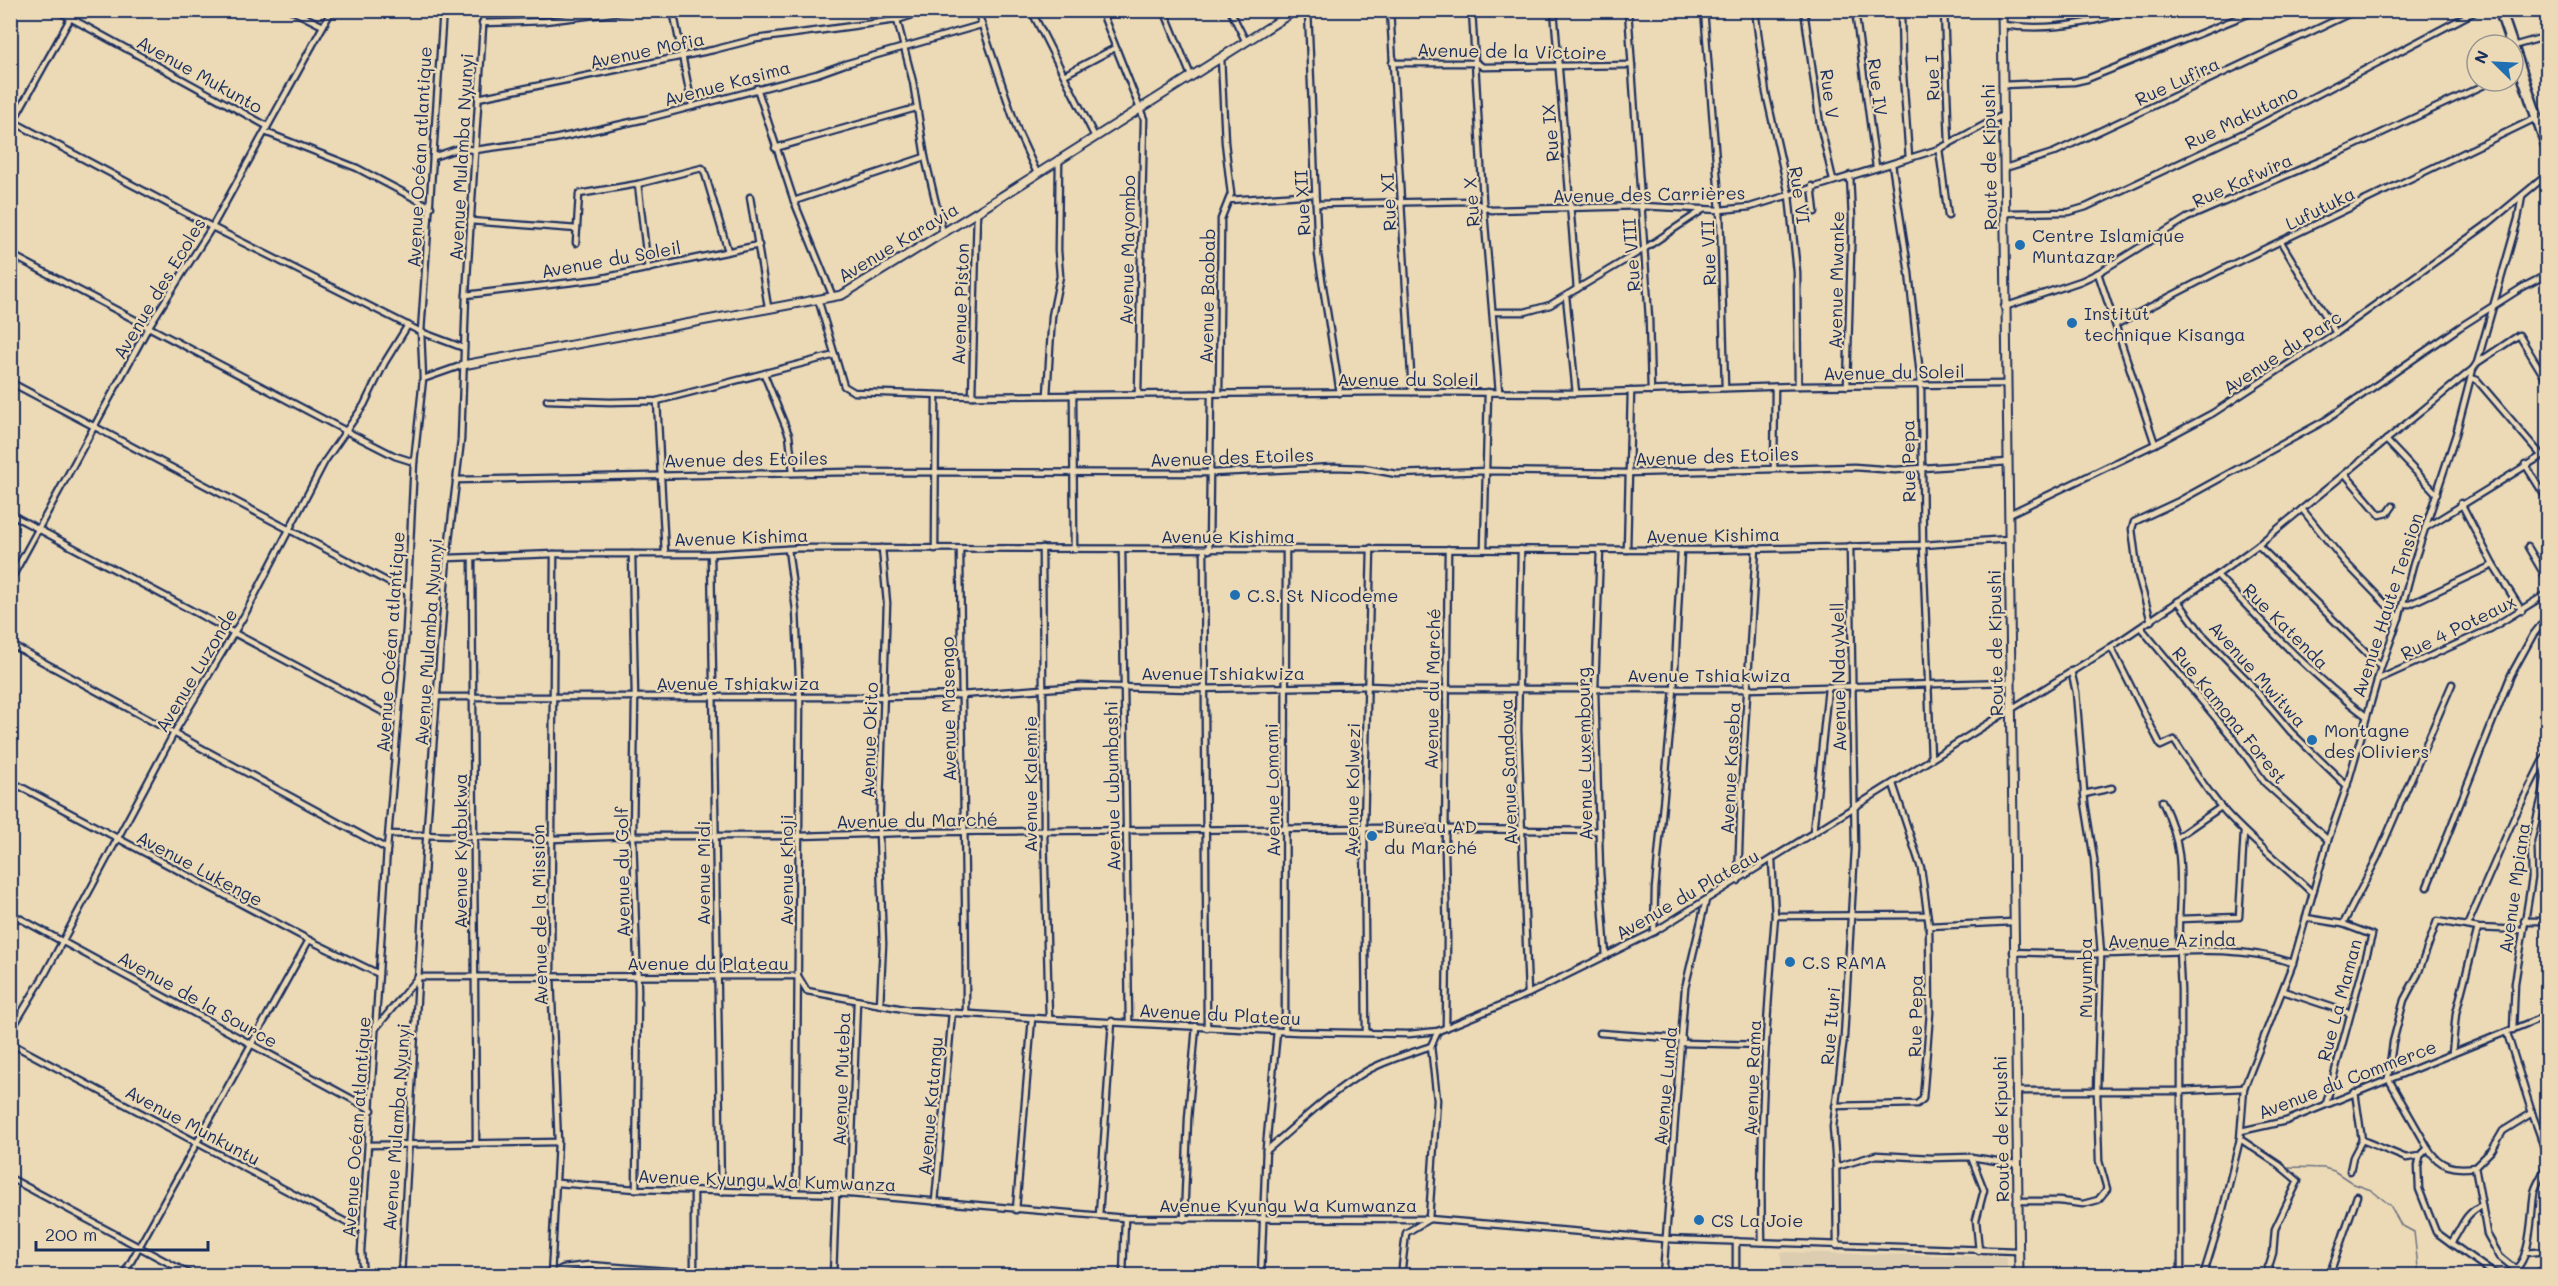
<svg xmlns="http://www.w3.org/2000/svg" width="2558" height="1286" font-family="Mali,sans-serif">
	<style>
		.built { fill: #dccdb0 }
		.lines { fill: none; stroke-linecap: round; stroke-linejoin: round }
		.stream { stroke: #6d7381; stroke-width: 1.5 }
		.street-casing { stroke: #1b2f5e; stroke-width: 9 }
		.secondary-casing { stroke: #1b2f5e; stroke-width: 11 }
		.highway-casing { stroke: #1b2f5e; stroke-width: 14 }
		.street { stroke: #ecdab7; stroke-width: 4.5 }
		.secondary { stroke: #ecdab7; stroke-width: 7 }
		.highway { stroke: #ecdab7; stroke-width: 9 }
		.poi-dot { fill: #1f6fb2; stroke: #ecdab7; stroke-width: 2 }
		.labels { text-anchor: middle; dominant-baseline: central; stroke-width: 4.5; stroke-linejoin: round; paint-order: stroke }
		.street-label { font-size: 18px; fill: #1b2f5e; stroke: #ecdab7 }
		.poi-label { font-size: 18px; fill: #1b2f5e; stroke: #ecdab7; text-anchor: start }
	</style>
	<rect width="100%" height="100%" fill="#ecdab7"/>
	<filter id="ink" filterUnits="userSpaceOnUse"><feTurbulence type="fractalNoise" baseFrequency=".0167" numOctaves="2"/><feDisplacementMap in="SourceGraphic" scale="12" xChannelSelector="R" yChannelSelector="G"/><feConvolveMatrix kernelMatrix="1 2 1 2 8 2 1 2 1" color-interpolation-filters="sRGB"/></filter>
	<g filter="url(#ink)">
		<!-- built -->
		<polygon class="built" points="1781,1252 2007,1257 2007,1275 1782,1275"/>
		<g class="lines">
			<!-- stream -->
			<polyline class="stream" points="2289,1167 2324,1168 2334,1171 2354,1184 2371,1190 2390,1205 2401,1225 2414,1232 2419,1276"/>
			<defs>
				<g id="street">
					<polyline points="56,10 267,126"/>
					<polyline points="291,10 323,26"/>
					<polyline points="673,10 692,105"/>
					<polyline points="977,10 1018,132 1037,173"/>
					<polyline points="1031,10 1095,137"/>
					<polyline points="1101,10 1144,119 1138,393"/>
					<polyline points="1164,10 1191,76"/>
					<polyline points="1230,10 1246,42"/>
					<polyline points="1308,10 1318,255 1340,393"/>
					<polyline points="1390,10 1412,392"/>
					<polyline points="1472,10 1483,200 1499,392"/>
					<polyline points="1554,10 1577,289"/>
					<polyline points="1628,10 1649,318 1651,391"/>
					<polyline points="1704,10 1720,210 1725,388"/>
					<polyline points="1755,10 1766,93 1789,195 1797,272 1798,386"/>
					<polyline points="1804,10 1820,124 1833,180"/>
					<polyline points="1855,10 1876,167"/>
					<polyline points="1901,10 1902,61 1909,158"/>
					<polyline points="1944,10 1949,144"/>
					<polyline points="897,20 913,82 925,157 943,233"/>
					<polyline points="482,23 545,21 636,10"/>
					<path d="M2002 25C2047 31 2088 25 2131 10"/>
					<polyline points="2513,46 2548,36"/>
					<polyline points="1392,63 1477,63 1483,67 1632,65"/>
					<polyline points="1064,75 1115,48"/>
					<polyline points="2002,85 2074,82 2087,79 2258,10"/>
					<polyline points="757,88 794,201 833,297"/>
					<polyline points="478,98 713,50 756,39 897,20 928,10"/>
					<polyline points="10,120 212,227 421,332 464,348"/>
					<polyline points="10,127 75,10"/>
					<polyline points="265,132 357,168 431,207"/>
					<polyline points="775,148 916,108"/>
					<polyline points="1939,149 1948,216"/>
					<polyline points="433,157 460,148 475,150 554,139 645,119 817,74 845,64 981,25"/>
					<polyline points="1892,164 1909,273 1921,384 1923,545 1931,759"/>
					<polyline points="2005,168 2053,153 2357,10"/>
					<polyline points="638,184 648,269"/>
					<polyline points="1812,186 1815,212"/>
					<polyline points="750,197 768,307"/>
					<polyline points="1229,200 1315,194"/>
					<polyline points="794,201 925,157"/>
					<polyline points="1316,204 1471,201 1491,210 1641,206 1720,210 1750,207 1939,149 2003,115"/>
					<polyline points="2005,213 2069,212 2086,207 2250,130 2478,10"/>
					<polyline points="470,221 577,229"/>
					<polyline points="2281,242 2336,333"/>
					<polyline points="576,243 579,194 638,184 702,168 704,170 728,251"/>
					<polyline points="10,254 344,430 395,456 414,462"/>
					<polyline points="2098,273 2155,444"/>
					<polyline points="466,295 598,279 759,245"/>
					<polyline points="1566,296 1576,393"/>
					<polyline points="818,299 844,386 854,392 972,396 1392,392 1576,393 1798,386 2006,384"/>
					<polyline points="2004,307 2081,281 2098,273 2187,218 2343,151 2493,81"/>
					<polyline points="1493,312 1525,312 1550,305 1644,249 1704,209"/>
					<polyline points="2117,324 2229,266 2536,118"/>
					<polyline points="2477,363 2519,335 2548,383"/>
					<polyline points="764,374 789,435 793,472"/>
					<polyline points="2471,378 2477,380 2541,455"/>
					<polyline points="423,379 463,365"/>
					<polyline points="10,382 407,592"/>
					<polyline points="1847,386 1852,218 1850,175"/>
					<polyline points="1219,393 1221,227 1221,219 1231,194 1225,142 1221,57"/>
					<polyline points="1047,395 1052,316 1060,276 1058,250 1059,159"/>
					<polyline points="1073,395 1074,549"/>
					<polyline points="972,396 977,212"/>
					<polyline points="547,400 610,402 657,401 835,355"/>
					<polyline points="657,401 665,553"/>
					<polyline points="2386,440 2437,494"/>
					<polyline points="2525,464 2548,501"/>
					<polyline points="1774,468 1775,387"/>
					<polyline points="2345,474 2380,515 2388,513 2393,506"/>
					<polyline points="456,480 848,472 1211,473 1334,467 1364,468 1396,474 1487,471 1628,473 1854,467 1895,470 2008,462"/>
					<polyline points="2461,503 2493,565 2522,611"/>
					<polyline points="2302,509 2344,561 2399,618"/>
					<polyline points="10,514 398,720"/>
					<polyline points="2009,514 2155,444 2213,413 2336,333 2485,226 2548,174"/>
					<polyline points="2425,528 2548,452"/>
					<polyline points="2258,545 2381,667"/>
					<polyline points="2528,547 2548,581"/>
					<polyline points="1042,548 1044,832 1049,1019"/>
					<polyline points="1484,548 1488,392"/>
					<polyline points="788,549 796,610 800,700 796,1192"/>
					<polyline points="935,549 936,395"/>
					<path d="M960 549C961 704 966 859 966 1013"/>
					<polyline points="1122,549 1129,1022"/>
					<polyline points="1521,549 1518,730 1528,994"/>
					<polyline points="1204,550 1207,1028"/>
					<polyline points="1209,550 1211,393"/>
					<polyline points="1600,550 1595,689 1600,871 1606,956"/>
					<polyline points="1627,550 1631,391"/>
					<polyline points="632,554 635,697 633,836 638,990 636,1189"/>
					<polyline points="711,554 721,1192"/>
					<polyline points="447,558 554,554 711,554 802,548 1699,550 1923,545 2009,539"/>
					<polyline points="472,558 476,1143"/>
					<path d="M2217 575C2265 625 2311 675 2366 716"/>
					<polyline points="10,581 149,326 212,227 332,10"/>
					<polyline points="2178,601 2202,634 2246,679 2291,732 2347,786"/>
					<polyline points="2403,604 2410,604 2493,565"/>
					<polyline points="2151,621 2138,575 2132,529 2134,522 2179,501 2326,420 2460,327 2523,287 2548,274"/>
					<polyline points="2141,628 2236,742 2265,783 2328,840"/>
					<polyline points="10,644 387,849"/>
					<path d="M2111 647 2161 746 2174 740C2189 763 2204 787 2222 808 2249 840 2283 864 2312 893"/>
					<polyline points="2377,680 2490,629 2548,593"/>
					<polyline points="437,697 884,697 961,695 1081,686 1191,689 1368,686 1446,689 1749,689 2010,682"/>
					<polyline points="10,781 309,940 379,974"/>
					<polyline points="1893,784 1921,868 1929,926"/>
					<polyline points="2084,794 2112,788"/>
					<path d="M2162 801C2184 847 2181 871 2179 920 2178 943 2180 967 2181 990V1276"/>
					<polyline points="1813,833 1828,688"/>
					<polyline points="389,834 552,839 633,836 799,836 933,832 1379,828 1599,831"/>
					<polyline points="2176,838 2221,807"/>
					<polyline points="1772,860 1775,916 1927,915"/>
					<polyline points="1738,881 1741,793 1756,548"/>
					<polyline points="2427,887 2511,675 2533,635 2548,616"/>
					<polyline points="10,913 372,1110"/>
					<polyline points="2306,918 2343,924 2372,935 2326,1104"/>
					<polyline points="2179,919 2239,917 2244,832"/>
					<polyline points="2524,921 2548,921"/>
					<polyline points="2343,924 2377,858 2452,684"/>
					<polyline points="2467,926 2514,818 2542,762"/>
					<polyline points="1654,932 1655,889 1674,689 1681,550"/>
					<path d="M2013 952C2042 953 2072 955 2101 954 2165 954 2231 942 2293 963"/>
					<polyline points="2283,991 2349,1013"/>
					<polyline points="880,1005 883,944 879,834 887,603 882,548"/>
					<polyline points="376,1028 418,977 798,976 807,991 909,1010 1049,1019 1298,1032 1409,1034 1438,1031 1528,994 1654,932 2111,647 2217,575 2258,545 2473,369"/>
					<polyline points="1446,1028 1447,939 1445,850 1448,549"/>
					<polyline points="2513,1030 2515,983 2532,878 2531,841 2543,793 2545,778 2543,761 2548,752"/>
					<polyline points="1285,1031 1286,550"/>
					<polyline points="10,1032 45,974 174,733 244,616 325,461 364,405 385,362 408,325"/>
					<polyline points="1366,1032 1364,828 1371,548"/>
					<polyline points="1600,1033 1683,1039"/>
					<path d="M2507 1033 2532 1113 2503 1131 2492 1150 2475 1167 2482 1205C2462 1216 2463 1227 2451 1243L2436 1232 2419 1189 2418 1166 2420 1156 2428 1148 2388 1078 2393 1042 2404 1000 2418 974 2437 921 2478 928 2522 930"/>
					<polyline points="10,1043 355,1227 363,1228"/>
					<polyline points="1682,1043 1766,1045"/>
					<polyline points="2452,1054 2456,1013 2478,928"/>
					<polyline points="2015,1091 2180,1091 2244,1088"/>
					<polyline points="2355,1092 2362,1140 2406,1158 2420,1156"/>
					<polyline points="1835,1106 1917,1104 1923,1099 1930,1013 1929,926 2012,922"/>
					<polyline points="2241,1131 2286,1121 2548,1015"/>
					<polyline points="2240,1139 2279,1165 2298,1181 2275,1229 2273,1253 2266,1276"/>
					<polyline points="2541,1139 2548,1129"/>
					<polyline points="369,1145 558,1142"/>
					<path d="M2428 1148C2439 1167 2454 1170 2475 1167"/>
					<path d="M1266 1151C1298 1124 1329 1093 1365 1072 1385 1060 1409 1054 1431 1046"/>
					<polyline points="1971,1157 1984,1190 1976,1220 1979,1251"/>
					<polyline points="1836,1167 1876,1155 1932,1158 1971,1157 2016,1164"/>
					<polyline points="2350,1171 2353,1157 2362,1140"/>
					<polyline points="10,1178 193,1276"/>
					<polyline points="557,1183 636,1189 850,1194 1125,1218 1429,1219 1665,1239 2018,1251"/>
					<polyline points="850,1194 857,1001"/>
					<polyline points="2017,1201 2059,1201 2083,1204 2098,1200 2107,1189 2099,1161 2097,1092 2101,954 2094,859 2085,803 2076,692 2071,671"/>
					<polyline points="935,1202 952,1013"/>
					<polyline points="2482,1205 2487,1234 2500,1257 2515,1269"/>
					<polyline points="1016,1210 1032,1018"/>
					<polyline points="1099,1216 1112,1021"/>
					<polyline points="1184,1219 1188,1119 1196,1026"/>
					<polyline points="1736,1241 1736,1276"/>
					<path d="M1762 1242C1759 1133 1766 1024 1775 916"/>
					<path d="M2451 1243 2493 1273C2534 1285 2530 1216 2534 1193 2536 1182 2545 1174 2546 1163 2546 1146 2537 1128 2532 1113"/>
					<polyline points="1837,1246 1836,1167 1833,1127 1844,1037 1855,849 1850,546"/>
					<polyline points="2525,1253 2548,1251"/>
					<polyline points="2268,1267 2275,1276"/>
					<polyline points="123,1276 309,940"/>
					<polyline points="363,1276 361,1251 387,849 406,629 414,462 423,379 421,332 443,10"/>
					<polyline points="401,1276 426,842 447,558 461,440 466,295 484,10"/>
					<polyline points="496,1276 551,1274 563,1268 589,1265 733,1276"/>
					<polyline points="551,1276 558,1142 551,976 554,554"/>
					<polyline points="694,1276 694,1191"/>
					<polyline points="833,1276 836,1193"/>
					<polyline points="1123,1276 1125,1218"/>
					<polyline points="1261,1276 1266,1148 1277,1031"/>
					<polyline points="1401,1276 1406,1233 1429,1219 1437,1100 1431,1046 1438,1031"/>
					<polyline points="1663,1276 1685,988 1706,900"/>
					<polyline points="2203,1276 2220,1221 2240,1139 2244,1088 2293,963 2328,840 2347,786 2381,667 2399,618 2413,565 2456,434 2473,369 2477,363 2518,219 2522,196"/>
					<polyline points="2329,1276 2357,1196"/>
					<polyline points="2532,1276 2548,1267"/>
				</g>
				<g id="secondary">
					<polyline points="2002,10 2019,1276"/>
					<polyline points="463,365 842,295 977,212 1296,10"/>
				</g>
				<g id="highway">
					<polyline points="2500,10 2512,45"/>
					<polyline points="2513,47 2548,150"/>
				</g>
			</defs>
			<!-- street casing -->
			<use href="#street" class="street-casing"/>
			<!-- secondary casing -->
			<use href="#secondary" class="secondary-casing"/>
			<!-- highway casing -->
			<use href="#highway" class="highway-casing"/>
			<!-- street -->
			<use href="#street" class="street"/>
			<!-- secondary -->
			<use href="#secondary" class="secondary"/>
			<!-- highway -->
			<use href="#highway" class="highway"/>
		</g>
	</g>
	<!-- markers -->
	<g class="poi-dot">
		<circle cx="2020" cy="245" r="6"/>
		<circle cx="2072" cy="323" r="6"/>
		<circle cx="1235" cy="595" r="6"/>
		<circle cx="2312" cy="740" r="6"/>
		<circle cx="1372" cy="836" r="6"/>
		<circle cx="1790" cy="962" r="6"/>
		<circle cx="1699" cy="1220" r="6"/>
	</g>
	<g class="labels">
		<!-- street labels -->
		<g class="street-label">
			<text transform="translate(647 50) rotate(-12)">Avenue Mofia</text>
			<text transform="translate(1512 51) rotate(1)">Avenue de la Victoire</text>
			<text transform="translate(200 74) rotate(29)">Avenue Mukunto</text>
			<text transform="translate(1932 78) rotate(-92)">Rue I</text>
			<text transform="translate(2177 81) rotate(-25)">Rue Lufira</text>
			<text transform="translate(727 83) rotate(-15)">Avenue Kasima</text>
			<text transform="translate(1878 87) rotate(83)">Rue IV</text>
			<text transform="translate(1830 94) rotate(83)">Rue V</text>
			<text transform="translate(2241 117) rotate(-26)">Rue Makutano</text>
			<text transform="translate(1550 133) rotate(-95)">Rue IX</text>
			<text transform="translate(419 157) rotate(-87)">Avenue Océan atlantique</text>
			<text transform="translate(461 157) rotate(-87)">Avenue Mulamba Nyunyi</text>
			<text transform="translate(1989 157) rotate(-91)">Route de Kipushi</text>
			<text transform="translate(2242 180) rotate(-24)">Rue Kafwira</text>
			<text transform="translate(1649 194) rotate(-1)">Avenue des Carrières</text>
			<text transform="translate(1800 195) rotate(82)">Rue VI</text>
			<text transform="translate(1388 202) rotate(-93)">Rue XI</text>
			<text transform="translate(1471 202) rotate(-94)">Rue X</text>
			<text transform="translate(1302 203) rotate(-93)">Rue XII</text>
			<text transform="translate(2320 208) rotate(-26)">Lufutuka</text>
			<text transform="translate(898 242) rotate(-31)">Avenue Karavia</text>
			<text transform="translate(1127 250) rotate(-89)">Avenue Mayombo</text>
			<text transform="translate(1708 253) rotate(-92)">Rue VII</text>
			<text transform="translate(1631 255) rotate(-94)">Rue VIII</text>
			<text transform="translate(611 259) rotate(-10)">Avenue du Soleil</text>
			<text transform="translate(1836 280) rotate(-89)">Avenue Mwanke</text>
			<text transform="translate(159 288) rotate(-59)">Avenue des Ecoles</text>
			<text transform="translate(1207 296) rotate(-89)">Avenue Baobab</text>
			<text transform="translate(960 304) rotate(-88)">Avenue Piston</text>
			<text transform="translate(2282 352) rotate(-33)">Avenue du Parc</text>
			<text transform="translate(1894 372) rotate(-1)">Avenue du Soleil</text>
			<text x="1408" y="379">Avenue du Soleil</text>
			<text transform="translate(1717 456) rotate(-2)">Avenue des Etoiles</text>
			<text transform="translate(1232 457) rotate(-2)">Avenue des Etoiles</text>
			<text transform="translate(746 459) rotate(-1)">Avenue des Etoiles</text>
			<text transform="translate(1908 461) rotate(-91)">Rue Pepa</text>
			<text transform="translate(1713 535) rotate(-1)">Avenue Kishima</text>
			<text x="1228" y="536">Avenue Kishima</text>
			<text transform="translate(741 537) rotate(-2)">Avenue Kishima</text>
			<text transform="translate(2387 605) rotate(-72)">Avenue Haute Tension</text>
			<text transform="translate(2286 626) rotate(45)">Rue Katenda</text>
			<text transform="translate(2458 627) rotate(-26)">Rue 4 Poteaux</text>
			<text transform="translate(390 642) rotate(-86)">Avenue Océan atlantique</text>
			<text transform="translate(428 642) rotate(-86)">Avenue Mulamba Nyunyi</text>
			<text transform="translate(1995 643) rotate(-91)">Route de Kipushi</text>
			<text transform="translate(196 670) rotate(-59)">Avenue Luzonde</text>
			<text x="1223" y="673">Avenue Tshiakwiza</text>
			<text transform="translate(2258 674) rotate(48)">Avenue Mwitwa</text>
			<text x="1709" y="675">Avenue Tshiakwiza</text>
			<text transform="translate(1838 677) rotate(-91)">Avenue NdayWell</text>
			<text x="738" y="683">Avenue Tshiakwiza</text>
			<text transform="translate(1432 689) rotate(-89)">Avenue du Marché</text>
			<text transform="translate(948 709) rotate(-91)">Avenue Masengo</text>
			<text transform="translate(2230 715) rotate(51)">Rue Kamona Forest</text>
			<text transform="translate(869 740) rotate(-88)">Avenue Okito</text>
			<text transform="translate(1584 754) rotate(-91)">Avenue Luxembourg</text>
			<text transform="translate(1730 768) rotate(-87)">Avenue Kaseba</text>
			<text transform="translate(1508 772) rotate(-92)">Avenue Sandowa</text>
			<text transform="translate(1030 784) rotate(-90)">Avenue Kalemie</text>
			<text transform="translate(1112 786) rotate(-91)">Avenue Lubumbashi</text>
			<text transform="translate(1272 790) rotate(-91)">Avenue Lomami</text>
			<text transform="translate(1352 790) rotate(-89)">Avenue Kolwezi</text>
			<text transform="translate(917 820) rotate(-1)">Avenue du Marché</text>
			<text transform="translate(460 851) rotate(-90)">Avenue Kyabukwa</text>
			<text transform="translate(200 868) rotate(28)">Avenue Lukenge</text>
			<text transform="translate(786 870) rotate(-90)">Avenue Khoji</text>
			<text transform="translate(622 872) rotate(-91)">Avenue du Golf</text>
			<text transform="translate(703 873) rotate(-90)">Avenue Midi</text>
			<text transform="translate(2514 888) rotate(-82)">Avenue Mpiana</text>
			<text transform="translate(1687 894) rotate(-30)">Avenue du Plateau</text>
			<text transform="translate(539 915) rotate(-91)">Avenue de la Mission</text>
			<text transform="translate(2172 940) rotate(-1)">Avenue Azinda</text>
			<text x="708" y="963">Avenue du Plateau</text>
			<text transform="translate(2085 978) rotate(-90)">Muyumba</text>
			<text transform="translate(198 999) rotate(29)">Avenue de la Source</text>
			<text transform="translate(2339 1000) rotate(-75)">Rue La Maman</text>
			<text transform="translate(1220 1014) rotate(3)">Avenue du Plateau</text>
			<text transform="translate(1915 1016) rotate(-89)">Rue Pepa</text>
			<text transform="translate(1830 1026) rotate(-85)">Rue Ituri</text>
			<text transform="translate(1752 1078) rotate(-88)">Avenue Rama</text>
			<text transform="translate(841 1079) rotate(-88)">Avenue Muteba</text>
			<text transform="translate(2347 1079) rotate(-21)">Avenue du Commerce</text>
			<text transform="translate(1665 1086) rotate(-85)">Avenue Lunda</text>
			<text transform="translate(930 1106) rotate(-85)">Avenue Katangu</text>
			<text transform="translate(193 1125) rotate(28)">Avenue Munkuntu</text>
			<text transform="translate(356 1127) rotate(-86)">Avenue Océan atlantique</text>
			<text transform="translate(396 1127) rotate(-86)">Avenue Mulamba Nyunyi</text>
			<text transform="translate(2001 1129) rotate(-91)">Route de Kipushi</text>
			<text transform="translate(767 1180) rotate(2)">Avenue Kyungu Wa Kumwanza</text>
			<text x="1288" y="1205">Avenue Kyungu Wa Kumwanza</text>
		</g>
		<!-- poi labels -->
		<g class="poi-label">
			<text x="2032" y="235">Centre Islamique<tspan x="2032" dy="21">Muntazar</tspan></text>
			<text x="2084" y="313">Institut<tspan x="2084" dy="21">technique Kisanga</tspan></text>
			<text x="1247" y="595">C.S. St Nicodeme</text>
			<text x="2324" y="730">Montagne<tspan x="2324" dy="21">des Oliviers</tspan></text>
			<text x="1384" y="826">Bureau AD<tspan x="1384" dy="21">du Marché</tspan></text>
			<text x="1802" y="962">C.S RAMA</text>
			<text x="1711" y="1220">CS La Joie</text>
		</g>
	</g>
	<!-- margin -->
	<rect width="2558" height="1286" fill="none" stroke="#ecdab7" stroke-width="36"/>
	<rect x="18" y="18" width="2522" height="1250" fill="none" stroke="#1b2f5e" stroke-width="2" filter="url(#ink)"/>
	<!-- north arrow -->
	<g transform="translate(2495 63) rotate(294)"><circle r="28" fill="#ecdab7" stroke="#989693" stroke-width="1.5"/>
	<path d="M0-4.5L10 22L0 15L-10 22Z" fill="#1f6fb2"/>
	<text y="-9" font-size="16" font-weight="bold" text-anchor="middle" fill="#1b2f5e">N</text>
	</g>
	<!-- scale -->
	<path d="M36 1241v9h172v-9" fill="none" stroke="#1b2f5e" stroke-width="3"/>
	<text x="45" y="1241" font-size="18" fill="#1b2f5e" stroke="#ecdab7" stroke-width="4.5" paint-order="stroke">200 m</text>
</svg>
